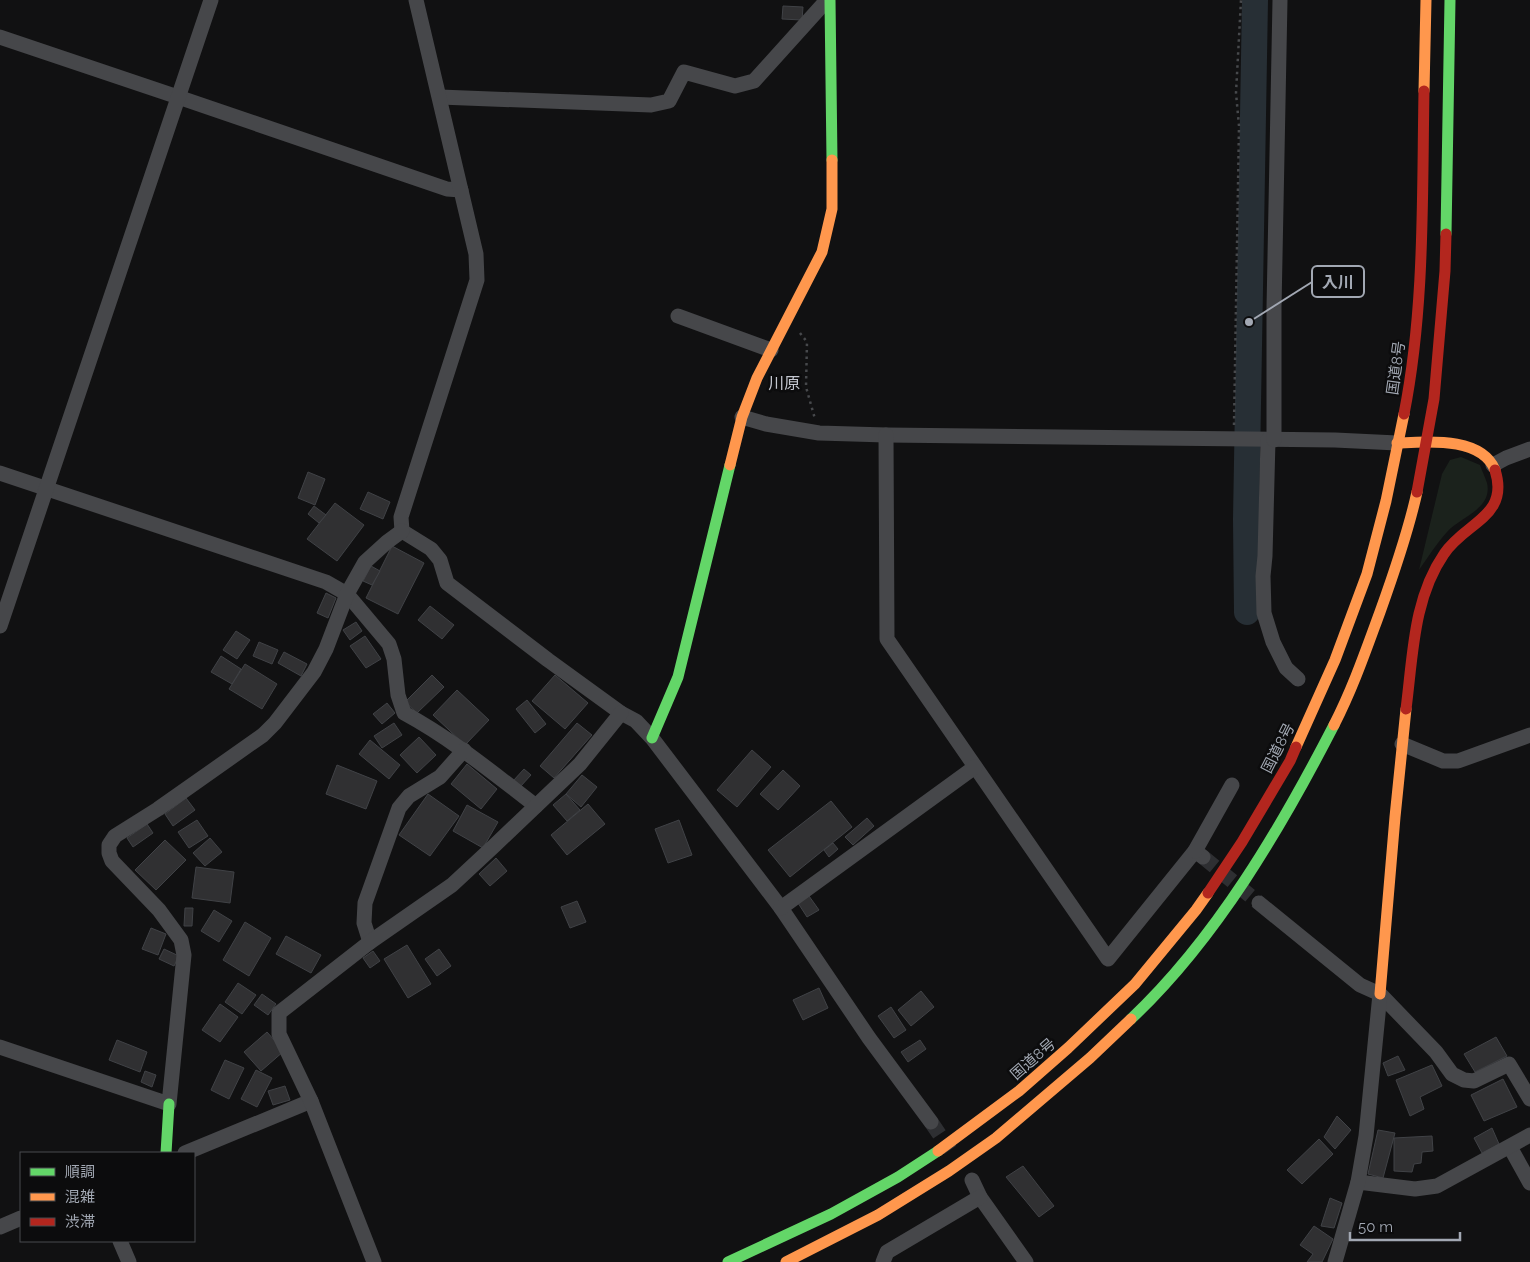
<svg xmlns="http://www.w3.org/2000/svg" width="1530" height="1262" font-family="Raleway,'Noto Sans JP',sans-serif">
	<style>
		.green { fill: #1b221c }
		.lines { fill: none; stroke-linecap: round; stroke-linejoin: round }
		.river { stroke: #272f35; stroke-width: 26 }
		.building { fill: #303032; stroke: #404246 }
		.street-tunnel { stroke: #2e2f32; stroke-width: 15; stroke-dasharray: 15 8; stroke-linecap: butt }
		.path { stroke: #47494c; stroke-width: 2.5; stroke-dasharray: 2.5 4; stroke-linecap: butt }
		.street { stroke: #46474a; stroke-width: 15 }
		.fast { stroke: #63d668; stroke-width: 11 }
		.slow { stroke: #ff974d; stroke-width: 11 }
		.jam { stroke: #b3261e; stroke-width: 11 }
		.labels { text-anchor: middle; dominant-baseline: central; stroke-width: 5; stroke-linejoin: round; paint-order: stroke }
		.street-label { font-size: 15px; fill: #a2a8b3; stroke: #0c0c0d }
		.neighbourhood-label { font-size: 16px; fill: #c3c6cf; stroke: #0c0c0d }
		.leader { fill: none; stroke: #a2a8b3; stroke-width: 2 }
		.callout-dot { fill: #a2a8b3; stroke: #0c0c0d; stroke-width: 2 }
		.callout { fill: #0c0c0d; stroke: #a2a8b3; stroke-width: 2 }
		.callout-label { font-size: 16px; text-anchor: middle; font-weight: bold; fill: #a2a8b3 }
	</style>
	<rect width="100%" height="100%" fill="#111112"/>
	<!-- green -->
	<path class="green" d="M1461 457 1480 465C1482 471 1485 477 1487 483 1493 509 1460 517 1447 532 1437 543 1428 557 1419 570L1442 474 1450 460Z"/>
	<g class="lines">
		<!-- river -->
		<polyline class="river" points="1247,612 1246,519 1255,0"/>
	</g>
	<!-- building -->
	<g class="building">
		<polygon points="783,6 803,7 802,20 782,19"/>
		<polygon points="308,472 325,479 315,505 298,498"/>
		<polygon points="368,492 390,502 383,519 360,509"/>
		<polygon points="335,503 364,525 337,561 307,539"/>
		<polygon points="314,506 326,515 319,523 308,514"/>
		<polygon points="392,546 424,563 398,614 366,598"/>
		<polygon points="371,566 380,571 372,585 363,581"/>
		<polygon points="326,593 336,598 328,618 317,613"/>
		<polygon points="430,606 454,625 442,639 418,620"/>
		<polygon points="356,622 362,631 350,640 343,630"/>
		<polygon points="236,631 250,640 237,659 223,650"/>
		<polygon points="365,636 381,659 366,668 350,646"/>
		<polygon points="259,642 278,650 272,664 253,656"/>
		<polygon points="284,652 307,664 301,676 278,663"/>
		<polygon points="221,656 241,669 232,684 211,672"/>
		<polygon points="245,664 277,684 262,709 229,689"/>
		<polygon points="432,675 444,687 417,713 405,702"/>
		<polygon points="555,675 588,703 565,729 532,701"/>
		<polygon points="457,690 489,720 465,745 433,715"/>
		<polygon points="527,700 546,724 535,733 516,709"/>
		<polygon points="387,703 395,713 382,724 373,714"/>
		<polygon points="394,723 402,735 382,748 374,736"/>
		<polygon points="577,723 592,735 554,778 540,766"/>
		<polygon points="419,737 436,755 417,773 400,755"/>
		<polygon points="370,740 400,765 389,779 359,754"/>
		<polygon points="752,750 771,767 737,807 717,790"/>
		<polygon points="467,764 497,789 481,809 451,784"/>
		<polygon points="337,765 377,781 366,809 326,794"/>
		<polygon points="524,769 531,775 520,787 513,781"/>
		<polygon points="783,770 800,786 778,810 760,794"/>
		<polygon points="582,775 597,787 581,807 566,794"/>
		<polygon points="428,794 459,816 430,856 399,835"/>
		<polygon points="566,794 580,810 567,821 553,805"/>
		<polygon points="186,798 195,810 173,826 165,814"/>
		<polygon points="831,801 852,827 790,877 768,850"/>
		<polygon points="588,804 605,824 567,855 551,835"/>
		<polygon points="467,805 498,822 483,848 453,831"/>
		<polygon points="867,818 874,826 853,845 845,837"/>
		<polygon points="197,820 208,836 189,848 178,832"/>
		<polygon points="679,820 692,855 668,863 655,829"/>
		<polygon points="147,824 153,833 133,847 127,838"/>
		<polygon points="210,838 222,852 205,866 193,853"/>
		<polygon points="165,840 186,860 156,890 135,870"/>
		<polygon points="833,843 838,849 829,857 824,850"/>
		<polygon points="496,858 507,871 490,886 479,874"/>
		<polygon points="196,867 234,872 230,903 192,898"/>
		<polygon points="809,896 819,910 807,917 798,903"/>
		<polygon points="577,901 586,922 570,928 561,907"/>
		<polygon points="185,908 193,908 192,926 184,926"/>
		<polygon points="214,910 232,921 219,942 201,931"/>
		<polygon points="245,922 271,938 249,976 223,960"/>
		<polygon points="151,928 166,934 158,955 142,949"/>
		<polygon points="286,936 321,955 311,973 276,954"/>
		<polygon points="407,945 431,984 408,998 384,959"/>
		<polygon points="164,949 179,956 174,966 159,959"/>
		<polygon points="439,949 451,966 437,976 425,959"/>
		<polygon points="373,951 380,961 370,968 363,958"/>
		<polygon points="238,983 256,995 242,1014 225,1002"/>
		<polygon points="819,988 828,1008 803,1020 793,1000"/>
		<polygon points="921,991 934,1007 911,1026 898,1010"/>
		<polygon points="262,994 276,1004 268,1015 254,1005"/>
		<polygon points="220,1004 238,1017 220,1042 202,1030"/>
		<polygon points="891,1007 906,1030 894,1038 878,1016"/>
		<polygon points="267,1032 284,1051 261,1071 244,1052"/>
		<polygon points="1496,1037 1507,1056 1475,1072 1464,1054"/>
		<polygon points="117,1040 147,1052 140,1072 109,1060"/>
		<polygon points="920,1040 926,1049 908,1062 901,1052"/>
		<polygon points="1398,1056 1405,1070 1388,1076 1383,1063"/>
		<polygon points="225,1060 244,1068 229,1099 211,1090"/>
		<polygon points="1432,1065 1442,1086 1420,1097 1424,1109 1410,1116 1396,1080"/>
		<polygon points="256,1070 272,1078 257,1107 241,1099"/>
		<polygon points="145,1071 156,1075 152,1087 141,1082"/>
		<polygon points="1503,1079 1517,1107 1484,1121 1471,1095"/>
		<polygon points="285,1086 290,1100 273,1105 268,1091"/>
		<polygon points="1337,1116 1351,1130 1335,1149 1324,1137"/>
		<polygon points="1492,1128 1499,1144 1482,1153 1474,1138"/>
		<polygon points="1378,1130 1395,1133 1383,1178 1368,1174"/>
		<polygon points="1432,1136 1433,1151 1422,1152 1421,1163 1414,1164 1412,1172 1394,1171 1394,1138"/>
		<polygon points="1319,1139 1333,1154 1302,1184 1287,1170"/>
		<polygon points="1023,1166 1054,1206 1039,1217 1006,1177"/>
		<polygon points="1330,1198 1342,1203 1334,1228 1321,1226"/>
		<polygon points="1314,1226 1333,1239 1322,1262 1307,1262 1313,1254 1300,1245"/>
	</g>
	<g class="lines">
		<!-- street-tunnel -->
		<g class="street-tunnel">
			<polyline points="1203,857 1259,903"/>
			<polyline points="931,1122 950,1150"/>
		</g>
		<!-- path -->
		<g class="path">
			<polyline points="800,333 807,342 806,387 815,419"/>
			<polyline points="1234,425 1239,126 1236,93 1241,0"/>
		</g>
		<!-- street -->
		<g class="street">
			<polyline points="0,37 178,97 447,189 461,190"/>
			<polyline points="440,97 651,105 669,101 684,72 735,86 754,81 827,0"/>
			<polyline points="678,316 771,350"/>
			<polyline points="742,417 766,424 819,433 886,435 1335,440 1397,443"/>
			<polyline points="886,435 887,639 1108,959 1195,851 1203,857"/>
			<polyline points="1268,440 1265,556 1263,576 1264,613 1273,642 1286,668 1298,679"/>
			<polyline points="1274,440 1274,308 1280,0"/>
			<polyline points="1493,465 1506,458 1530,449"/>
			<path d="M0 473 326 582 347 594 389 644 394 659 398 695 404 713C452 739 493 773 536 806"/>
			<polyline points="402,531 431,549 440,560 447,583 548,660 621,713 636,721 652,738 781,908 869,1038 931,1122"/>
			<polyline points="402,531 401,517 477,280 476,254 416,0"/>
			<polyline points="0,626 211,0"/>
			<polyline points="1402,744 1443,761 1458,761 1530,735"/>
			<polyline points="1195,851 1232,785"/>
			<polyline points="1259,903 1360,985 1380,994 1436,1052 1452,1074 1464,1080 1474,1081 1509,1064 1530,1099"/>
			<polyline points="781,908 975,767"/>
			<polyline points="370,942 364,923 365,903 399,808 409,796 440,777 464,750"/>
			<polyline points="0,1047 169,1104 184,955 181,940 159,910 112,861 109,853 109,845 115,836 158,809 263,735 275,723 314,672 326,649 347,594 365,562 387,542 402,531"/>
			<polyline points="1510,1147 1530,1183"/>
			<polyline points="185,1153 311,1101"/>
			<polyline points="972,1180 980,1197 1026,1262"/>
			<polyline points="1358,1182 1415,1189 1437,1186 1530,1135"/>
			<polyline points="0,1227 21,1218"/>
			<polyline points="120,1241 129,1262"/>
			<polyline points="374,1262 311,1101 279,1034 279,1013 370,942 452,885 495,845 580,764 621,713"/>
			<polyline points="883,1262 887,1252 980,1197"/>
			<polyline points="1335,1262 1358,1182 1366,1136 1380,994"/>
		</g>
		<!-- fast -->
		<g class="fast">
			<polyline points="830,0 832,160"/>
			<polyline points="1446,234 1450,0"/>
			<polyline points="652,738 678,677 730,465"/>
			<path d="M1131 1019C1216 939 1281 828 1334 725"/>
			<polyline points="166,1153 169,1104"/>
			<polyline points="728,1262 831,1214 898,1177 938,1151"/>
		</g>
		<!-- slow -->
		<g class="slow">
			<polyline points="1424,91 1426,0"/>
			<path d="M1397 443C1426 442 1481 436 1495 470"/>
			<polyline points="730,465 742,417 757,378 822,252 832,209 832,160"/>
			<path d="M1334 725C1353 688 1366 650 1380 612 1394 573 1408 533 1417 492"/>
			<polyline points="1296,747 1335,660 1367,574 1386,501 1404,414"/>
			<polyline points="1380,994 1395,817 1406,709"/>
			<polyline points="938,1151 1019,1091 1068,1048 1135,984 1196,910 1208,893"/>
			<polyline points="786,1262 878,1215 949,1171 996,1138 1090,1058 1131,1019"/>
		</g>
		<!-- jam -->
		<g class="jam">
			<path d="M1404 414C1425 308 1422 198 1424 91"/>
			<polyline points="1417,492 1434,399 1445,271 1446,234"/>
			<path d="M1406 709C1413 656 1413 599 1444 554 1465 522 1510 517 1495 470"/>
			<polyline points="1208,893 1242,842 1290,761 1296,747"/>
		</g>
	</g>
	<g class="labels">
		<!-- street labels -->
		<g class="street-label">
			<text transform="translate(1396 368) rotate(-82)">国道8号</text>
			<text transform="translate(1278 748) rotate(-63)">国道8号</text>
			<text transform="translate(1033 1059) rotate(-41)">国道8号</text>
		</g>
		<!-- neighbourhood labels -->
		<g class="neighbourhood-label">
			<text x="784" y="383">川原</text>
		</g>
	</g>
	<!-- callouts -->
	<path class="leader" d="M1249 322L1312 282"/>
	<circle class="callout-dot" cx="1249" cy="322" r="5"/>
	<rect class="callout" x="1312" y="266" width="52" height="31" rx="5"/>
	<g class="callout-label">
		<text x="1338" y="288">入川</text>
	</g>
	<!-- legend -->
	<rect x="20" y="1152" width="175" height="90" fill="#0c0c0d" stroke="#484a4f"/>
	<rect x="30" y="1168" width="25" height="8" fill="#63d668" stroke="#484a4f"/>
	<text x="65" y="1177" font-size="15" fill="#a2a8b3">順調</text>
	<rect x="30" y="1193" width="25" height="8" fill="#ff974d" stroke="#484a4f"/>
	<text x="65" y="1202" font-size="15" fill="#a2a8b3">混雑</text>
	<rect x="30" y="1218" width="25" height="8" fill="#b3261e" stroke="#484a4f"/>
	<text x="65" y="1227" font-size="15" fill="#a2a8b3">渋滞</text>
	<!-- scale -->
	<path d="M1350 1232v8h110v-8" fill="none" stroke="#a2a8b3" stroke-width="2.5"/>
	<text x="1358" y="1232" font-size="15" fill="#a2a8b3" stroke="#0c0c0d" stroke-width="4" paint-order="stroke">50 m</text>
</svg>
